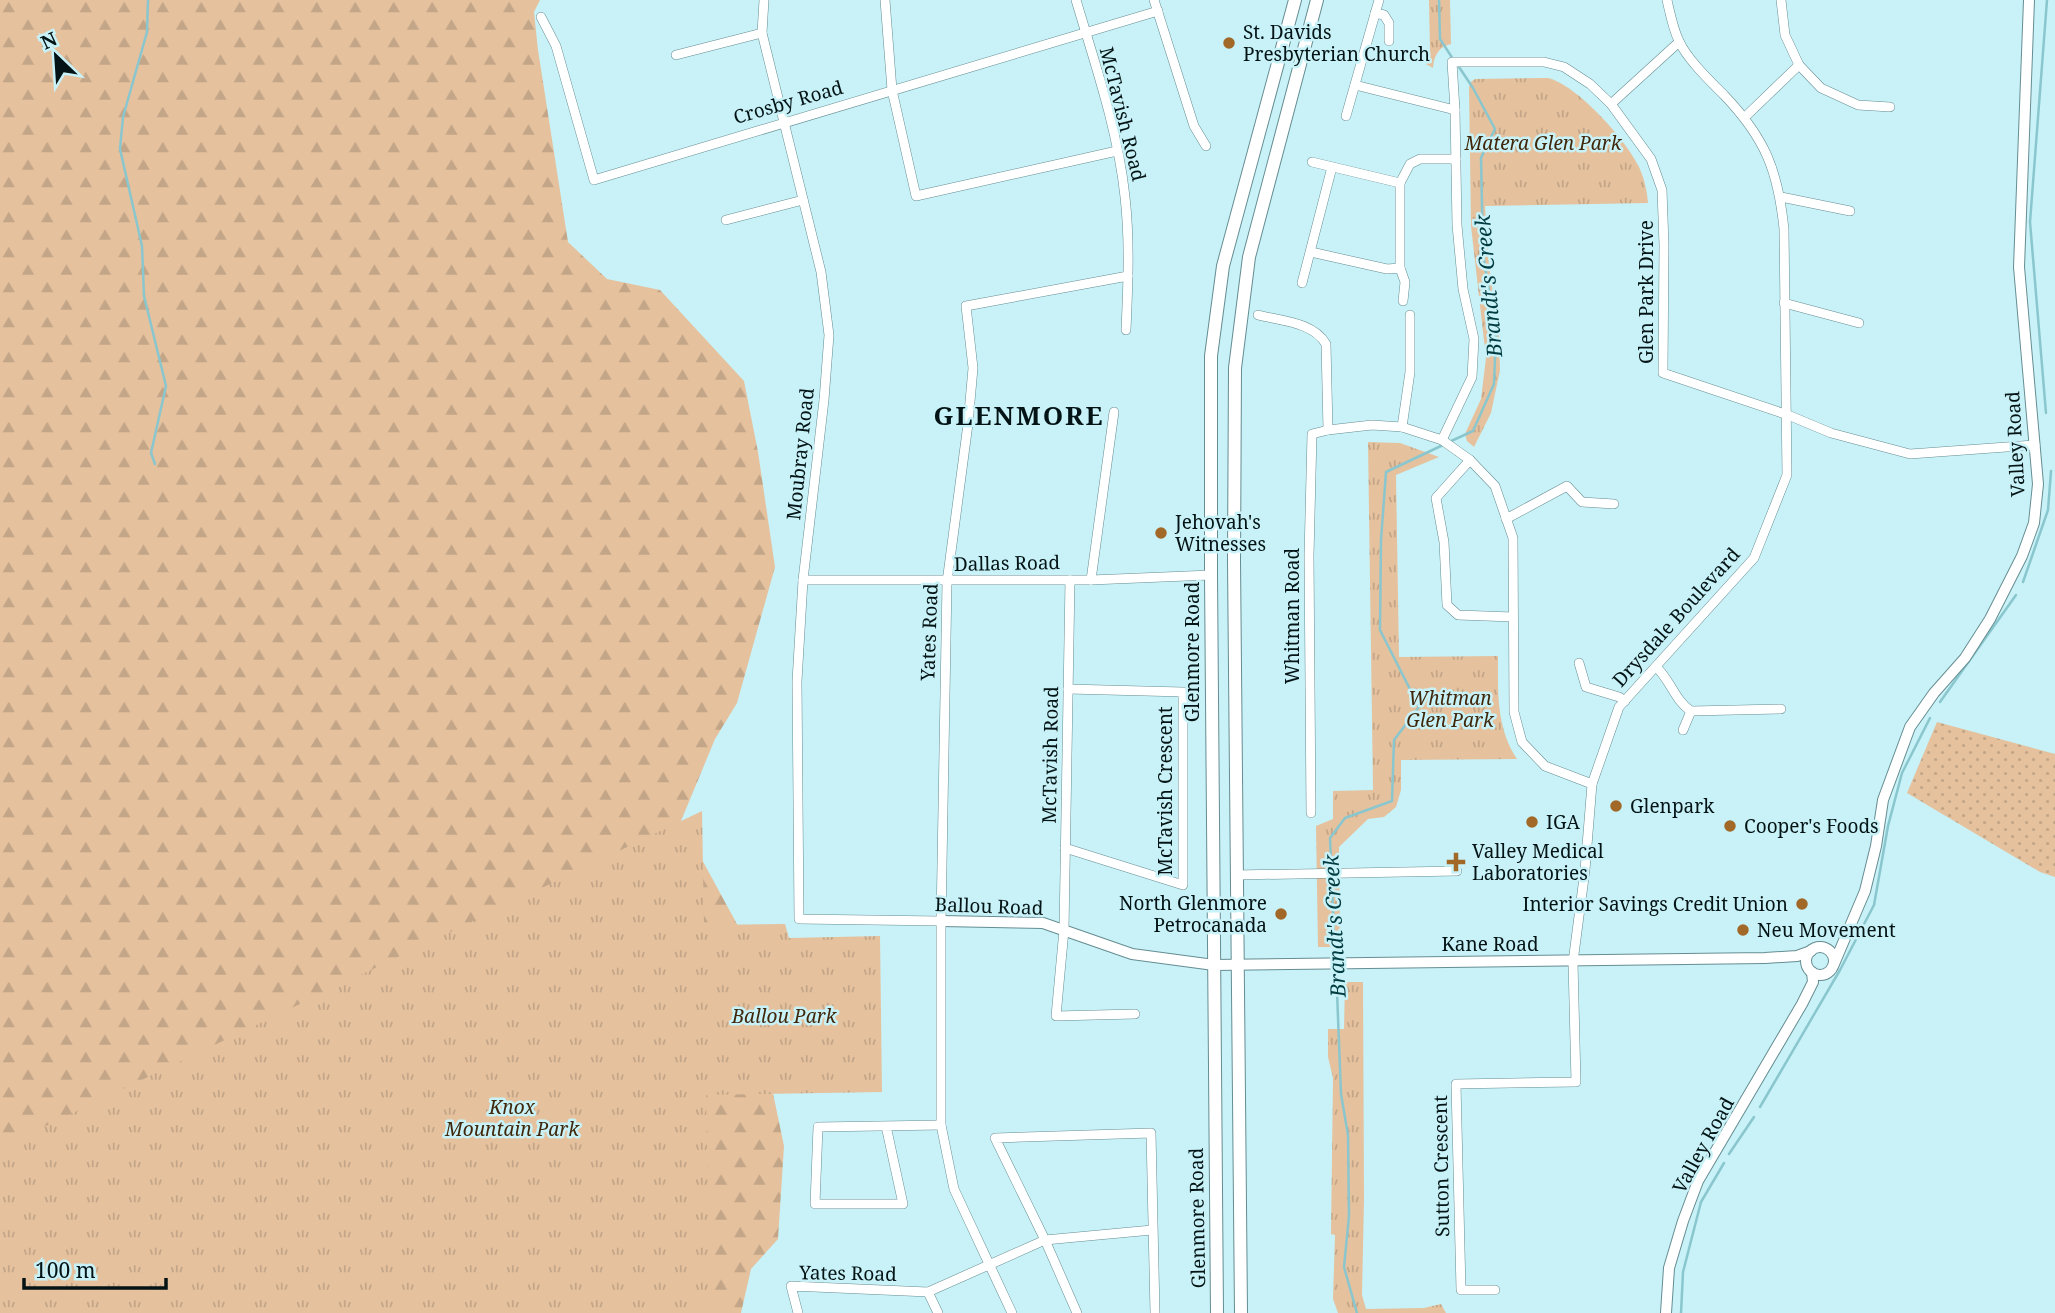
<svg xmlns="http://www.w3.org/2000/svg" width="2055" height="1313" font-family="'Noto Serif',serif">
	<style>
		.grass { fill: url(#grass-dots) }
		.forest { fill: url(#forest-firs) }
		.park { fill: url(#park-tufts) }
		.lines { fill: none; stroke-linecap: round; stroke-linejoin: round }
		.stream { stroke: #8ac6ce; stroke-width: 2.5 }
		.minor-casing { stroke: #658d92; stroke-width: 10 }
		.tertiary-casing { stroke: #658d92; stroke-width: 12 }
		.secondary-casing { stroke: #658d92; stroke-width: 14 }
		.minor { stroke: #fff; stroke-width: 9 }
		.tertiary { stroke: #fff; stroke-width: 10 }
		.secondary { stroke: #fff; stroke-width: 12 }
		.poi-dot { fill: #a26827; stroke: #c8f2f7; stroke-width: 2.5 }
		.labels { text-anchor: middle; dominant-baseline: central; stroke-width: 5; stroke-linejoin: round; paint-order: stroke }
		.poi-label { font-size: 19px; fill: #041315; stroke: #c8f2f7; text-anchor: start }
		.street-label { font-size: 19px; fill: #041315; stroke: #c8f2f7 }
		.park-label { font-size: 19px; font-style: italic; fill: #40270b; stroke: #c8f2f7 }
		.water-label { font-size: 21px; font-style: italic; fill: #013c42; stroke: #c8f2f7 }
		.district-label { font-size: 26px; font-weight: bold; letter-spacing: 2px; fill: #041315; stroke: #c8f2f7 }
	</style>
	<defs>
		<pattern id="grass-dots" width="8" height="8" patternUnits="userSpaceOnUse" patternTransform="scale(1.75)"><rect width="8" height="8" fill="#e5c19e"/><path d="M2 2h.1M6 6h.1" fill="none" stroke="#c3a587" stroke-width="1.8" stroke-linecap="round"/></pattern>
		<pattern id="forest-firs" width="22" height="20" patternUnits="userSpaceOnUse" patternTransform="scale(1.75)"><rect width="22" height="20" fill="#e5c19e"/><path d="M5 1l3.5 6h-7zM16 11l3.5 6h-7z" fill="#c3a587"/></pattern>
		<pattern id="park-tufts" width="24" height="20" patternUnits="userSpaceOnUse" patternTransform="scale(1.75)"><rect width="24" height="20" fill="#e5c19e"/><path d="M3 7l-1-3M5 7V3M7 7l1-3M15 17l-1-3M17 17v-4M19 17l1-3" fill="none" stroke="#c3a587"/></pattern>
	</defs>
	<rect width="100%" height="100%" fill="#c8f2f7"/>
	<!-- grass -->
	<polygon class="grass" points="1937,722 2055,754 2055,877 2040,872 1907,793"/>
	<!-- forest -->
	<polygon class="forest" points="0,0 540,0 534,12 538,50 568,242 607,279 660,290 744,381 758,452 775,567 737,703 715,739 681,821 738,926 784,1146 778,1239 751,1269 741,1313 0,1313"/>
	<!-- park -->
	<g class="park">
		<path d="M1429 0H1450L1451 44C1438 47 1434 56 1433 68L1426 64 1430 52Z"/>
		<path d="M1548 78C1577 85 1625 139 1638 165 1644 177 1647 190 1648 203L1485 206 1489 266 1499 334 1500 370 1491 413 1474 447 1467 441 1465 434 1481 399 1486 358 1471 226 1469 87 1471 82 1475 79Z"/>
		<path d="M1368 442 1400 443 1439 457 1396 475 1399 657 1498 656C1498 692 1496 727 1517 759L1401 760V790L1396 807 1384 817 1368 819 1339 847 1340 947H1318L1316 826 1333 819V791L1373 790Z"/>
		<polygon points="702,811 704,925 785,924 789,938 880,936 882,1092 706,1095 710,1313 0,1313 0,1148"/>
		<polygon points="1345,982 1363,982 1364,1199 1362,1295 1366,1309 1424,1308 1441,1304 1446,1313 1338,1313 1333,1299 1335,1235 1331,1234 1333,1078 1328,1057 1328,1029 1344,1029"/>
	</g>
	<g class="lines">
		<!-- stream -->
		<g class="stream">
			<polyline points="148,0 147,32 123,117 120,149 142,246 144,296 166,386 151,453 155,464"/>
			<polyline points="1439,0 1440,39 1453,59"/>
			<polyline points="2046,413 2030,222 2047,0"/>
			<polyline points="1449,442 1473,431 1494,384 1496,333 1483,254 1481,158 1495,129 1473,88 1457,64"/>
			<polyline points="2023,582 2048,510 2051,471"/>
			<polyline points="1940,702 2016,595"/>
			<polyline points="1335,960 1330,838 1345,818 1392,801 1394,740 1419,707 1380,630 1381,540 1386,472 1443,445"/>
			<polyline points="1336,966 1341,1094 1348,1135 1349,1216 1344,1267 1357,1313"/>
			<polyline points="1760,1107 1840,970 1874,905 1888,826 1902,773 1930,718"/>
			<polyline points="1729,1154 1754,1117"/>
			<polyline points="1681,1313 1683,1272 1701,1202 1724,1163"/>
		</g>
		<defs>
			<g id="minor">
				<polyline points="764,0 762,33 821,272 829,335 824,400 803,580 797,681 799,919 941,921"/>
				<polyline points="885,0 892,90 916,196 1117,151"/>
				<path d="M1076 0C1095 64 1118 130 1125 197 1130 241 1128 285 1126 330"/>
				<polyline points="1154,0 1194,126 1206,146"/>
				<polyline points="1781,0 1785,35 1799,65 1821,88 1858,105 1890,107"/>
				<polyline points="1375,13 1384,15 1389,23 1389,41"/>
				<polyline points="541,17 556,46 594,180 1158,11"/>
				<polyline points="676,55 762,33"/>
				<polyline points="1355,85 1455,110"/>
				<polyline points="1611,104 1679,42"/>
				<polyline points="1346,116 1379,0"/>
				<polyline points="1745,117 1799,65"/>
				<polyline points="1312,162 1400,183 1400,268"/>
				<polyline points="1400,183 1410,164 1420,159 1456,159"/>
				<polyline points="1781,197 1850,211"/>
				<polyline points="726,220 803,200"/>
				<polyline points="1311,252 1387,269 1400,268 1405,282 1403,301"/>
				<polyline points="1302,283 1332,167"/>
				<polyline points="1784,303 1859,323"/>
				<path d="M1258 315C1281 321 1313 322 1326 344L1328 430"/>
				<polyline points="1402,427 1410,372 1410,315"/>
				<polyline points="1442,440 1472,377 1474,339 1463,289 1457,225 1455,110 1452,62 1544,62 1564,67 1590,84 1611,104 1651,159 1662,190 1664,245 1663,373 1788,415 1831,433 1910,454 2035,445"/>
				<polyline points="1470,460 1436,498 1444,542 1447,605 1458,615 1513,617"/>
				<polyline points="1506,519 1567,486 1582,502 1614,504"/>
				<polyline points="803,580 1091,580 1211,575"/>
				<polyline points="1070,580 1064,930 1056,1016 1135,1014"/>
				<polyline points="1091,580 1114,412"/>
				<polyline points="1579,663 1586,687 1619,697 1625,701"/>
				<path d="M1656 667C1670 679 1675 701 1691 711L1781 709"/>
				<polyline points="1683,730 1691,711"/>
				<polyline points="1311,813 1309,556 1312,434 1328,430 1372,425 1402,427 1442,440 1470,460 1495,486 1513,538 1514,712 1522,742 1545,766 1592,784"/>
				<polyline points="1065,848 1183,885 1183,692 1068,689"/>
				<polyline points="1236,875 1457,871"/>
				<polyline points="886,1126 903,1204 815,1204 818,1127 941,1125"/>
				<path d="M1495 1290H1461L1456 1084 1576 1082 1573 962 1585 870 1592 784 1619 707 1754 558 1787 475 1784 229C1778 170 1765 138 1724 95 1710 81 1687 59 1679 41 1673 29 1670 13 1667 0"/>
				<polyline points="928,1292 938,1313"/>
				<polyline points="798,1313 791,1286 928,1292 1045,1240 1152,1230"/>
				<polyline points="1012,1313 954,1189 941,1125 941,921 947,582 968,424 973,368 966,306 1128,276"/>
				<polyline points="1077,1313 1045,1240 995,1138 1151,1133 1155,1313"/>
			</g>
			<g id="tertiary">
				<polyline points="941,921 1043,923 1132,954 1214,965 1765,958 1797,956 1811,951"/>
				<circle cx="1820" cy="961" r="14"/>
				<polyline points="1834,964 1865,891 1876,846 1883,800 1910,727 1934,693 1965,658 1990,619 2022,556 2034,523 2038,484 2019,267 2029,0"/>
				<polyline points="1666,1313 1669,1268 1683,1221 1698,1181 1802,1004 1813,982 1812,972"/>
			</g>
			<g id="secondary">
				<polyline points="1217,1313 1211,575 1211,356 1223,266 1295,0"/>
				<polyline points="1241,1313 1234,561 1235,368 1249,257 1317,0"/>
			</g>
		</defs>
		<!-- minor casing -->
		<use href="#minor" class="minor-casing"/>
		<!-- tertiary casing -->
		<use href="#tertiary" class="tertiary-casing"/>
		<!-- secondary casing -->
		<use href="#secondary" class="secondary-casing"/>
		<!-- minor -->
		<use href="#minor" class="minor"/>
		<!-- tertiary -->
		<use href="#tertiary" class="tertiary"/>
		<!-- secondary -->
		<use href="#secondary" class="secondary"/>
	</g>
	<!-- markers -->
	<g class="poi-dot">
		<circle cx="1229" cy="43" r="7"/>
		<circle cx="1161" cy="533" r="7"/>
		<circle cx="1616" cy="806" r="7"/>
		<circle cx="1532" cy="822" r="7"/>
		<circle cx="1730" cy="826" r="7"/>
		<path d="M1452.5 851.5h7v7h7v7h-7v7h-7v-7h-7v-7h7z"/>
		<circle cx="1802" cy="904" r="7"/>
		<circle cx="1281" cy="914" r="7"/>
		<circle cx="1743" cy="930" r="7"/>
	</g>
	<g class="labels">
		<!-- poi labels -->
		<g class="poi-label">
			<text x="1243" y="32">St. Davids<tspan x="1243" dy="22">Presbyterian Church</tspan></text>
			<text x="1175" y="522">Jehovah's<tspan x="1175" dy="22">Witnesses</tspan></text>
			<text x="1630" y="806">Glenpark</text>
			<text x="1546" y="822">IGA</text>
			<text x="1744" y="826">Cooper's Foods</text>
			<text x="1472" y="851">Valley Medical<tspan x="1472" dy="22">Laboratories</tspan></text>
			<text x="1267" y="903" text-anchor="end">North Glenmore<tspan x="1267" dy="22">Petrocanada</tspan></text>
			<text x="1788" y="904" text-anchor="end">Interior Savings Credit Union</text>
			<text x="1757" y="930">Neu Movement</text>
		</g>
		<!-- street labels -->
		<g class="street-label">
			<text transform="translate(788 102) rotate(-16)">Crosby Road</text>
			<text transform="translate(1123 114) rotate(76)">McTavish Road</text>
			<text transform="translate(1646 292) rotate(-90)">Glen Park Drive</text>
			<text transform="translate(2015 444) rotate(-93)">Valley Road</text>
			<text transform="translate(800 454) rotate(-84)">Moubray Road</text>
			<text transform="translate(1007 563) rotate(-1)">Dallas Road</text>
			<text transform="translate(1292 616) rotate(-90)">Whitman Road</text>
			<text transform="translate(1676 617) rotate(-48)">Drysdale Boulevard</text>
			<text transform="translate(929 632) rotate(-88)">Yates Road</text>
			<text transform="translate(1192 652) rotate(-90)">Glenmore Road</text>
			<text transform="translate(1050 755) rotate(-89)">McTavish Road</text>
			<text transform="translate(1165 791) rotate(-90)">McTavish Crescent</text>
			<text transform="translate(989 906) rotate(2)">Ballou Road</text>
			<text x="1490" y="944">Kane Road</text>
			<text transform="translate(1703 1145) rotate(-61)">Valley Road</text>
			<text transform="translate(1441 1166) rotate(-91)">Sutton Crescent</text>
			<text transform="translate(1197 1218) rotate(-91)">Glenmore Road</text>
			<text transform="translate(848 1273) rotate(1)">Yates Road</text>
		</g>
		<!-- park labels -->
		<g class="park-label">
			<text x="1543" y="143">Matera Glen Park</text>
			<text x="1450" y="698">Whitman<tspan x="1450" dy="22">Glen Park</tspan></text>
			<text x="784" y="1016">Ballou Park</text>
			<text x="512" y="1107">Knox<tspan x="512" dy="22">Mountain Park</tspan></text>
		</g>
		<!-- water labels -->
		<g class="water-label">
			<text transform="translate(1488 286) rotate(-95)">Brandt's Creek</text>
			<text transform="translate(1334 926) rotate(-93)">Brandt's Creek</text>
		</g>
		<!-- district labels -->
		<g class="district-label">
			<text x="1019" y="415">GLENMORE</text>
		</g>
	</g>
	<!-- north arrow -->
	<g transform="translate(56 56) rotate(335)" stroke="#c8f2f7" stroke-width="5" paint-order="stroke">
	<path d="M0-5L12 26L0 18L-12 26Z" fill="#041315"/>
	<text y="-10" font-size="19" font-weight="bold" text-anchor="middle" fill="#041315">N</text>
	</g>
	<!-- scale -->
	<path d="M24 1278v10h142v-10" fill="none" stroke="#041315" stroke-width="3.5"/>
	<text x="35" y="1278" font-size="21" fill="#041315" stroke="#c8f2f7" stroke-width="5" paint-order="stroke">100 m</text>
</svg>
